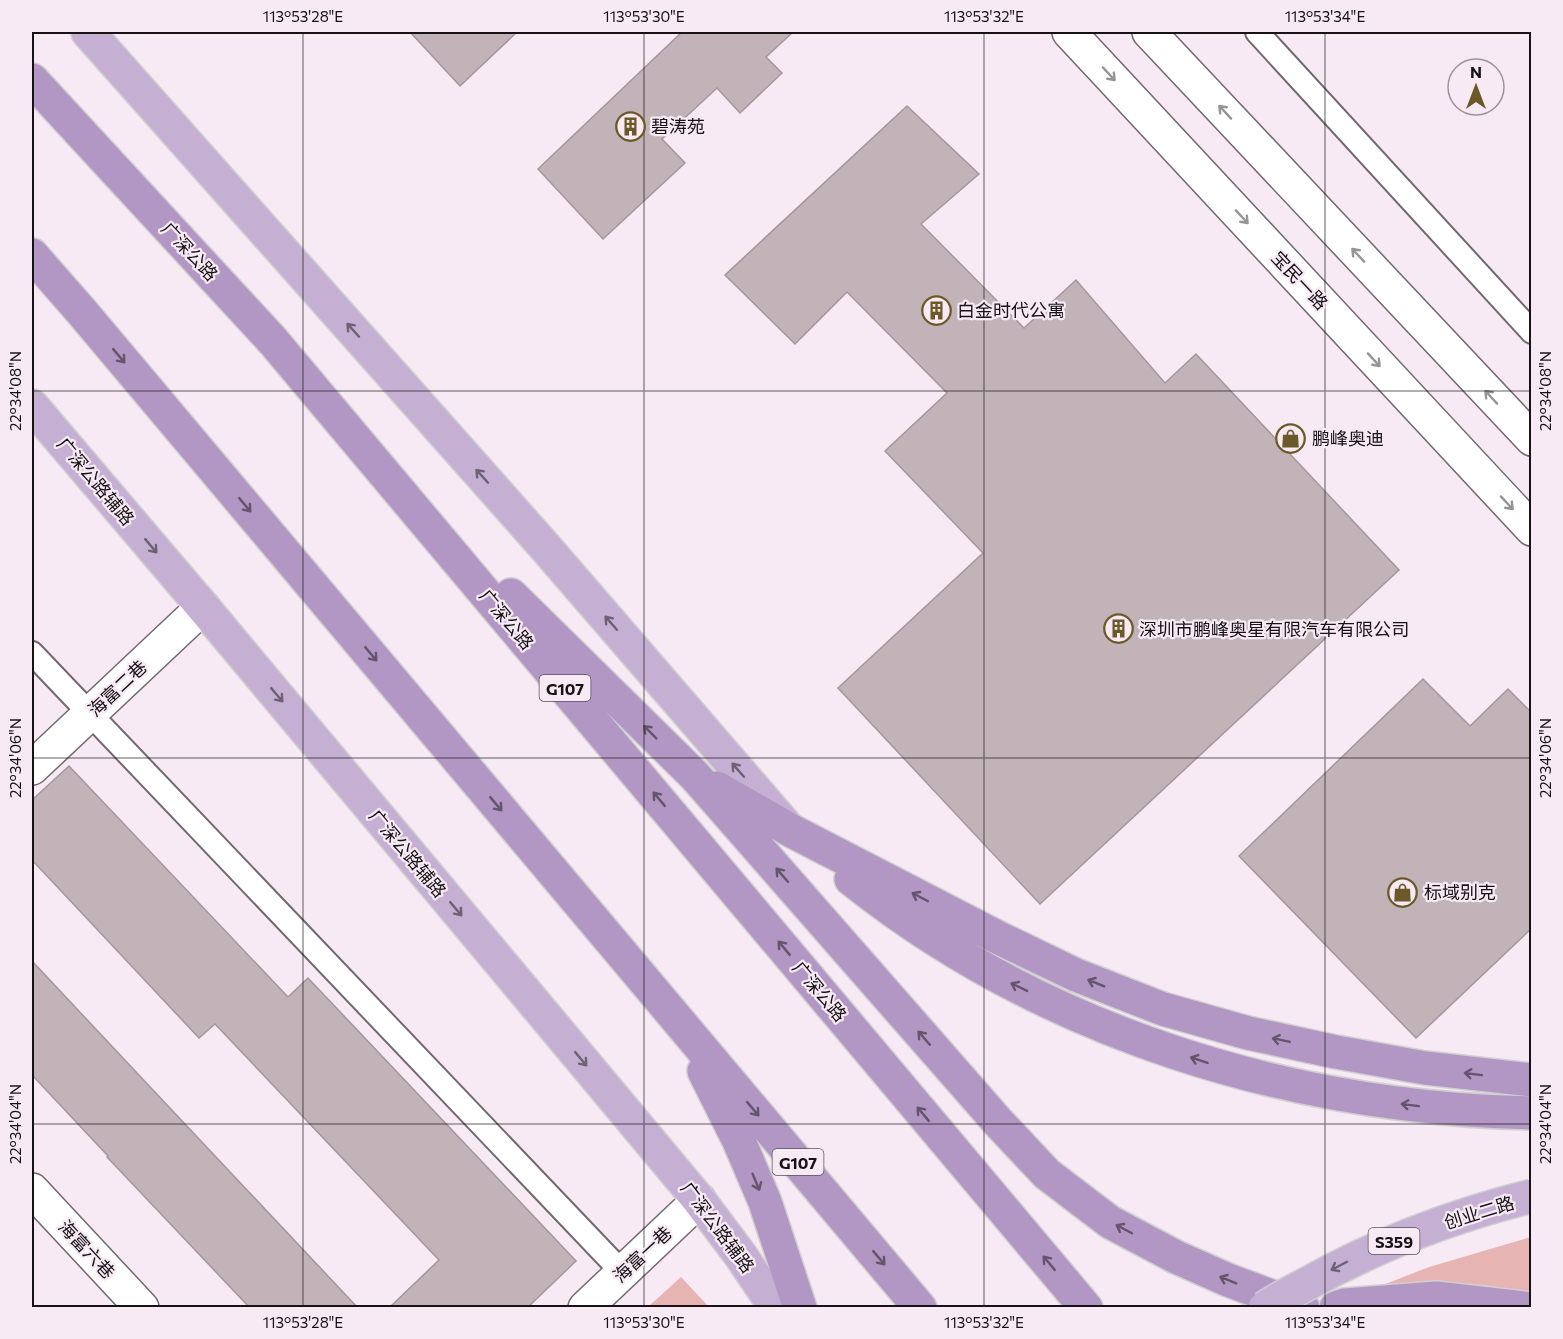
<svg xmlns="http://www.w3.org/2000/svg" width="1563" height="1339" font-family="Commissioner,'Noto Sans SC',sans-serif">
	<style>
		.green { fill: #e6b5b3 }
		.building { fill: #c2b3b8; stroke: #a4969a; stroke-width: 1.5 }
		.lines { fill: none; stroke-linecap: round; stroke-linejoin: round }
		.service-casing { stroke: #726870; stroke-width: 26 }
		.minor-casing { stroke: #726870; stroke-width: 36 }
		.secondary-casing { stroke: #726870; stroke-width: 36 }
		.primary-casing { stroke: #d0d0d0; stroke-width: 36 }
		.trunk-casing { stroke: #d0d0d0; stroke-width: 36 }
		.service { stroke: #fff; stroke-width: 22 }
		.minor { stroke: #fff; stroke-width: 33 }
		.secondary { stroke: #fff; stroke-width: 33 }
		.primary { stroke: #c5b0d3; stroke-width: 33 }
		.trunk { stroke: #b296c4; stroke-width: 33 }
		.primary-bridge-casing { stroke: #d0d0d0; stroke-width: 36; stroke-linecap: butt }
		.primary-bridge { stroke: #c5b0d3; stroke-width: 33 }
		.oneway { stroke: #969496 }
		.oneway2 { stroke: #6e6174 }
		.oneway3 { stroke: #64546c }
		.ticks { fill: none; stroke: #161215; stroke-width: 1.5; stroke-opacity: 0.45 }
		.labels { text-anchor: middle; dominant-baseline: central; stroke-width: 4.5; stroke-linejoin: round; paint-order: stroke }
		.shield { fill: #f7eaf4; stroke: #5a5358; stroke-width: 1.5 }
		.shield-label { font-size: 16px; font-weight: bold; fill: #161215 }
		.poi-label { font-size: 18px; fill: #161215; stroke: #f7eaf4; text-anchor: start }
		.street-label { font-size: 18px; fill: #161215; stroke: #f7eaf4 }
		.neatline { fill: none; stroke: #161215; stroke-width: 2 }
		.ticks-label { font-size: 15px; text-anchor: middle; fill: #161215 }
	</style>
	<rect width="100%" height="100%" fill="#f7eaf4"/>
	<!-- green -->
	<g class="green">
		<polygon points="1531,1237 1531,1293 1483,1285 1431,1285 1370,1290 1429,1267"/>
		<polygon points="681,1277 709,1307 648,1307"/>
	</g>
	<!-- building -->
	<g class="building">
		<polygon points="410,32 517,32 460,86"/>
		<polygon points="682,32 793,32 766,57 782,73 740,113 717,88 662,139 685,163 603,239 538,169"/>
		<polygon points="907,106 979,174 921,224 1024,328 1076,280 1165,383 1196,354 1399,570 1040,904 838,688 983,553 885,451 947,393 847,292 795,344 725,275"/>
		<polygon points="1423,679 1470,726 1508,689 1532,713 1532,928 1416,1038 1239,856"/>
		<polygon points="69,766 288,997 308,978 576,1261 527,1308 389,1308 439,1260 215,1024 199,1038 32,860 32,800"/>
		<polygon points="32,961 137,1073 358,1308 250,1308 107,1157 108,1156 32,1075"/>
	</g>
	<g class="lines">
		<defs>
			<g id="service">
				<polyline points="1257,32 1532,332"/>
				<polyline points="32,653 622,1272"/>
			</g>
			<g id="minor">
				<polyline points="32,768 203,607"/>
				<polyline points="32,1190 142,1308"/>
				<polyline points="585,1308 699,1200"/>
			</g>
			<g id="secondary">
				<polyline points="1069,32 1532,529"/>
				<polyline points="1149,32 1532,439"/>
			</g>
			<g id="primary">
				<polyline points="88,32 546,548 787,827"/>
				<polyline points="32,406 203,607 699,1200 741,1256 776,1308"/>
			</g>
			<g id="trunk">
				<polyline points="32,80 273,341 1086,1308"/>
				<polyline points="32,255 82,312 920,1308"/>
				<polyline points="511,595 695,776 998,1122 1047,1174 1110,1222 1176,1257 1228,1280 1303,1308"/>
				<polyline points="717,788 790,830 997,937 1076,975 1163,1009 1248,1033 1336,1052 1425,1068 1532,1080"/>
				<path d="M851 879C1043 1032 1288 1108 1532 1113"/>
				<polyline points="704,1071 739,1141 765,1202 800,1308"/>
				<polyline points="1336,1308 1345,1305 1436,1298 1524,1308"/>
			</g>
		</defs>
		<!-- service casing -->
		<use href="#service" class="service-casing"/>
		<!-- minor casing -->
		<use href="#minor" class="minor-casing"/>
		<!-- secondary casing -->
		<use href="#secondary" class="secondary-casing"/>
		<!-- primary casing -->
		<use href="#primary" class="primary-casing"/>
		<!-- trunk casing -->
		<use href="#trunk" class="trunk-casing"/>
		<!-- service -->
		<use href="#service" class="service"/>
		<!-- minor -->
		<use href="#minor" class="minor"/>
		<!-- secondary -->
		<use href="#secondary" class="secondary"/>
		<!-- primary -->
		<use href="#primary" class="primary"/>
		<!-- trunk -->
		<use href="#trunk" class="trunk"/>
		<defs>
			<path id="primary-bridge" d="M1265 1308C1278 1299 1292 1292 1305 1285 1376 1245 1452 1216 1532 1196"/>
		</defs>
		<!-- primary-bridge casing -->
		<use href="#primary-bridge" class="primary-bridge-casing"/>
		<!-- primary-bridge -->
		<use href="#primary-bridge" class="primary-bridge"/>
	</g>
	<!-- one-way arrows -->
	<defs><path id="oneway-shaft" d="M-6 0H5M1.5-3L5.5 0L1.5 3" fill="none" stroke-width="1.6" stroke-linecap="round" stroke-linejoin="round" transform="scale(1.5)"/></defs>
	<g class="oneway">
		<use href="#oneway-shaft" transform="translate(1109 74) rotate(47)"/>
		<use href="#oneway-shaft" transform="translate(1225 112) rotate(-133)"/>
		<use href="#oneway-shaft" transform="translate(1242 217) rotate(47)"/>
		<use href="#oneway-shaft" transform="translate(1358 255) rotate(-133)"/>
		<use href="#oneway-shaft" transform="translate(1374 360) rotate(47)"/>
		<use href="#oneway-shaft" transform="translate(1491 397) rotate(-133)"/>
		<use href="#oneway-shaft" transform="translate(1507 503) rotate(47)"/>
	</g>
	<g class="oneway2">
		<use href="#oneway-shaft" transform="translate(353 330) rotate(-132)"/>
		<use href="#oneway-shaft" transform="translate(482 476) rotate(-132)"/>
		<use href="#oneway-shaft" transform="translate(151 546) rotate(50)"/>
		<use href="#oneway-shaft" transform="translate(611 623) rotate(-131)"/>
		<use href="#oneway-shaft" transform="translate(277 695) rotate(50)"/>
		<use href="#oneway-shaft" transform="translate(738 770) rotate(-131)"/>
		<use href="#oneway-shaft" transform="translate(456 909) rotate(50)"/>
		<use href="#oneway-shaft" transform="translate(581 1059) rotate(50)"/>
		<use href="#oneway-shaft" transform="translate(1339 1266) rotate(152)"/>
	</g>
	<g class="oneway3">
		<use href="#oneway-shaft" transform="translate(119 356) rotate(50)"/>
		<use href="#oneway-shaft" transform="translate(245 505) rotate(50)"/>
		<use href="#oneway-shaft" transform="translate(371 654) rotate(50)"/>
		<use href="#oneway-shaft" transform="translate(650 732) rotate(-135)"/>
		<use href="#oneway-shaft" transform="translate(659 799) rotate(-130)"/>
		<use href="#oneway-shaft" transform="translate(496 804) rotate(50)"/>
		<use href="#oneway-shaft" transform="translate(782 875) rotate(-131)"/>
		<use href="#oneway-shaft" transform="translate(920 897) rotate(-152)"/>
		<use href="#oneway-shaft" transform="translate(784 948) rotate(-130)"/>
		<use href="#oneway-shaft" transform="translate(1096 983) rotate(-158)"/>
		<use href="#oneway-shaft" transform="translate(1019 987) rotate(-154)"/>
		<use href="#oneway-shaft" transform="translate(924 1038) rotate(-131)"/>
		<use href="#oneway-shaft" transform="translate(1281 1040) rotate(-168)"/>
		<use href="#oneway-shaft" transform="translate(1199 1060) rotate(-162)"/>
		<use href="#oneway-shaft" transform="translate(1473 1074) rotate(-173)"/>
		<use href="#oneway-shaft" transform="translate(1410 1105) rotate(-173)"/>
		<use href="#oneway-shaft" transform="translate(753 1109) rotate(50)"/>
		<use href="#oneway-shaft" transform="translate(923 1114) rotate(-130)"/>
		<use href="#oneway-shaft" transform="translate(756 1182) rotate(67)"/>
		<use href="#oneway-shaft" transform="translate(1124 1229) rotate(-152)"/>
		<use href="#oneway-shaft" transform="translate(879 1258) rotate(50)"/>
		<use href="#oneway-shaft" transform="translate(1049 1263) rotate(-130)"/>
		<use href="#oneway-shaft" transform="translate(1228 1280) rotate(-158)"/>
	</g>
	<!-- ticks -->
	<path class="ticks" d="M303 32V1308M644 32V1308M984 32V1308M1325 32V1308M32 391H1532M32 758H1532M32 1124H1532"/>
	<!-- icons -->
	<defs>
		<symbol id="building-ring" viewBox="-11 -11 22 22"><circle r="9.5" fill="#f7eaf4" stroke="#6b5a28" stroke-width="1.5"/><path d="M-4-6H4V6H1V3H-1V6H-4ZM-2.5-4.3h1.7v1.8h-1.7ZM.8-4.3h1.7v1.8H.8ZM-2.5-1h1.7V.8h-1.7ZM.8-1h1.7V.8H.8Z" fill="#6b5a28"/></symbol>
		<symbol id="shop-ring" viewBox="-11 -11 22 22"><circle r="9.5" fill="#f7eaf4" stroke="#6b5a28" stroke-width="1.5"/><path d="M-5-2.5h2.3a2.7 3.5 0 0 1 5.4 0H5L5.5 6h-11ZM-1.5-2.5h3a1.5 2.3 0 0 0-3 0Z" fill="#6b5a28"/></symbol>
	</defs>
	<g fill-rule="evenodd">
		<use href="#building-ring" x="614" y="110" width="33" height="33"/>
		<use href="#building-ring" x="920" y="294" width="33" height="33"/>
		<use href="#shop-ring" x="1274" y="422" width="33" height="33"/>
		<use href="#building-ring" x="1102" y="612" width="33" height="33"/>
		<use href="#shop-ring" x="1386" y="876" width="33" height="33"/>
	</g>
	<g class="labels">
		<!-- shield labels -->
		<g class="shield">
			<rect x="539.5" y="675" width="51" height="26" rx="4.5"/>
			<rect x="772.5" y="1149" width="51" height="26" rx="4.5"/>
			<rect x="1368.5" y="1228" width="51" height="26" rx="4.5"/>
		</g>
		<g class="shield-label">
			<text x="565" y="688">G107</text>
			<text x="798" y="1162">G107</text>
			<text x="1394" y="1241">S359</text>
		</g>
		<!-- poi labels -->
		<g class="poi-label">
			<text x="651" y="126">碧涛苑</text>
			<text x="957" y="310">白金时代公寓</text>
			<text x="1312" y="438">鹏峰奥迪</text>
			<text x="1139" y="629">深圳市鹏峰奥星有限汽车有限公司</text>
			<text x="1424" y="892">标域别克</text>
		</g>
		<!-- street labels -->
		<g class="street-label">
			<text transform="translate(190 251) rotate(47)">广深公路</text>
			<text transform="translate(1300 280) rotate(47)">宝民一路</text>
			<text transform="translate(96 481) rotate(50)">广深公路辅路</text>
			<text transform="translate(507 619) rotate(50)">广深公路</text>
			<text transform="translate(117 688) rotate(-43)">海富二巷</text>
			<text transform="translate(408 853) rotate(50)">广深公路辅路</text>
			<text transform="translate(820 991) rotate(50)">广深公路</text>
			<text transform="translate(1479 1212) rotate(-17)">创业二路</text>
			<text transform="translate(718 1227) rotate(53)">广深公路辅路</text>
			<text transform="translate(87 1249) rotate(47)">海富六巷</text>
			<text transform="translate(642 1254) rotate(-43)">海富一巷</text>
		</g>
	</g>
	<!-- border -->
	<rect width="1563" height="1339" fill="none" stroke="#f7eaf4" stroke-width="66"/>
	<!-- north arrow -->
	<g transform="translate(1476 87)"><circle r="28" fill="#f7eaf4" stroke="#9d949b" stroke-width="1.5"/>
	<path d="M0-4.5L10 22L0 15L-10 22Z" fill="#6b5a28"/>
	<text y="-9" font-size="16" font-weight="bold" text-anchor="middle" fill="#161215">N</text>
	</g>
	<rect x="33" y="33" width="1497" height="1273" class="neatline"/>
	<g class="ticks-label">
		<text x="303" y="22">113°53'28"E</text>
		<text x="644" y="22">113°53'30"E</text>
		<text x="984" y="22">113°53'32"E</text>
		<text x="1325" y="22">113°53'34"E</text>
		<text transform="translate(16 391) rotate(-90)" y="5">22°34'08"N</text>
		<text transform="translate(1546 391) rotate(-90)" y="5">22°34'08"N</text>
		<text transform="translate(16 758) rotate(-90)" y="5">22°34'06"N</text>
		<text transform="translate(1546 758) rotate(-90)" y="5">22°34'06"N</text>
		<text transform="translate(16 1124) rotate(-90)" y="5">22°34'04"N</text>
		<text transform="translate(1546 1124) rotate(-90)" y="5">22°34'04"N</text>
		<text x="303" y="1328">113°53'28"E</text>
		<text x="644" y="1328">113°53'30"E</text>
		<text x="984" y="1328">113°53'32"E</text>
		<text x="1325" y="1328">113°53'34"E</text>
	</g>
</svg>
